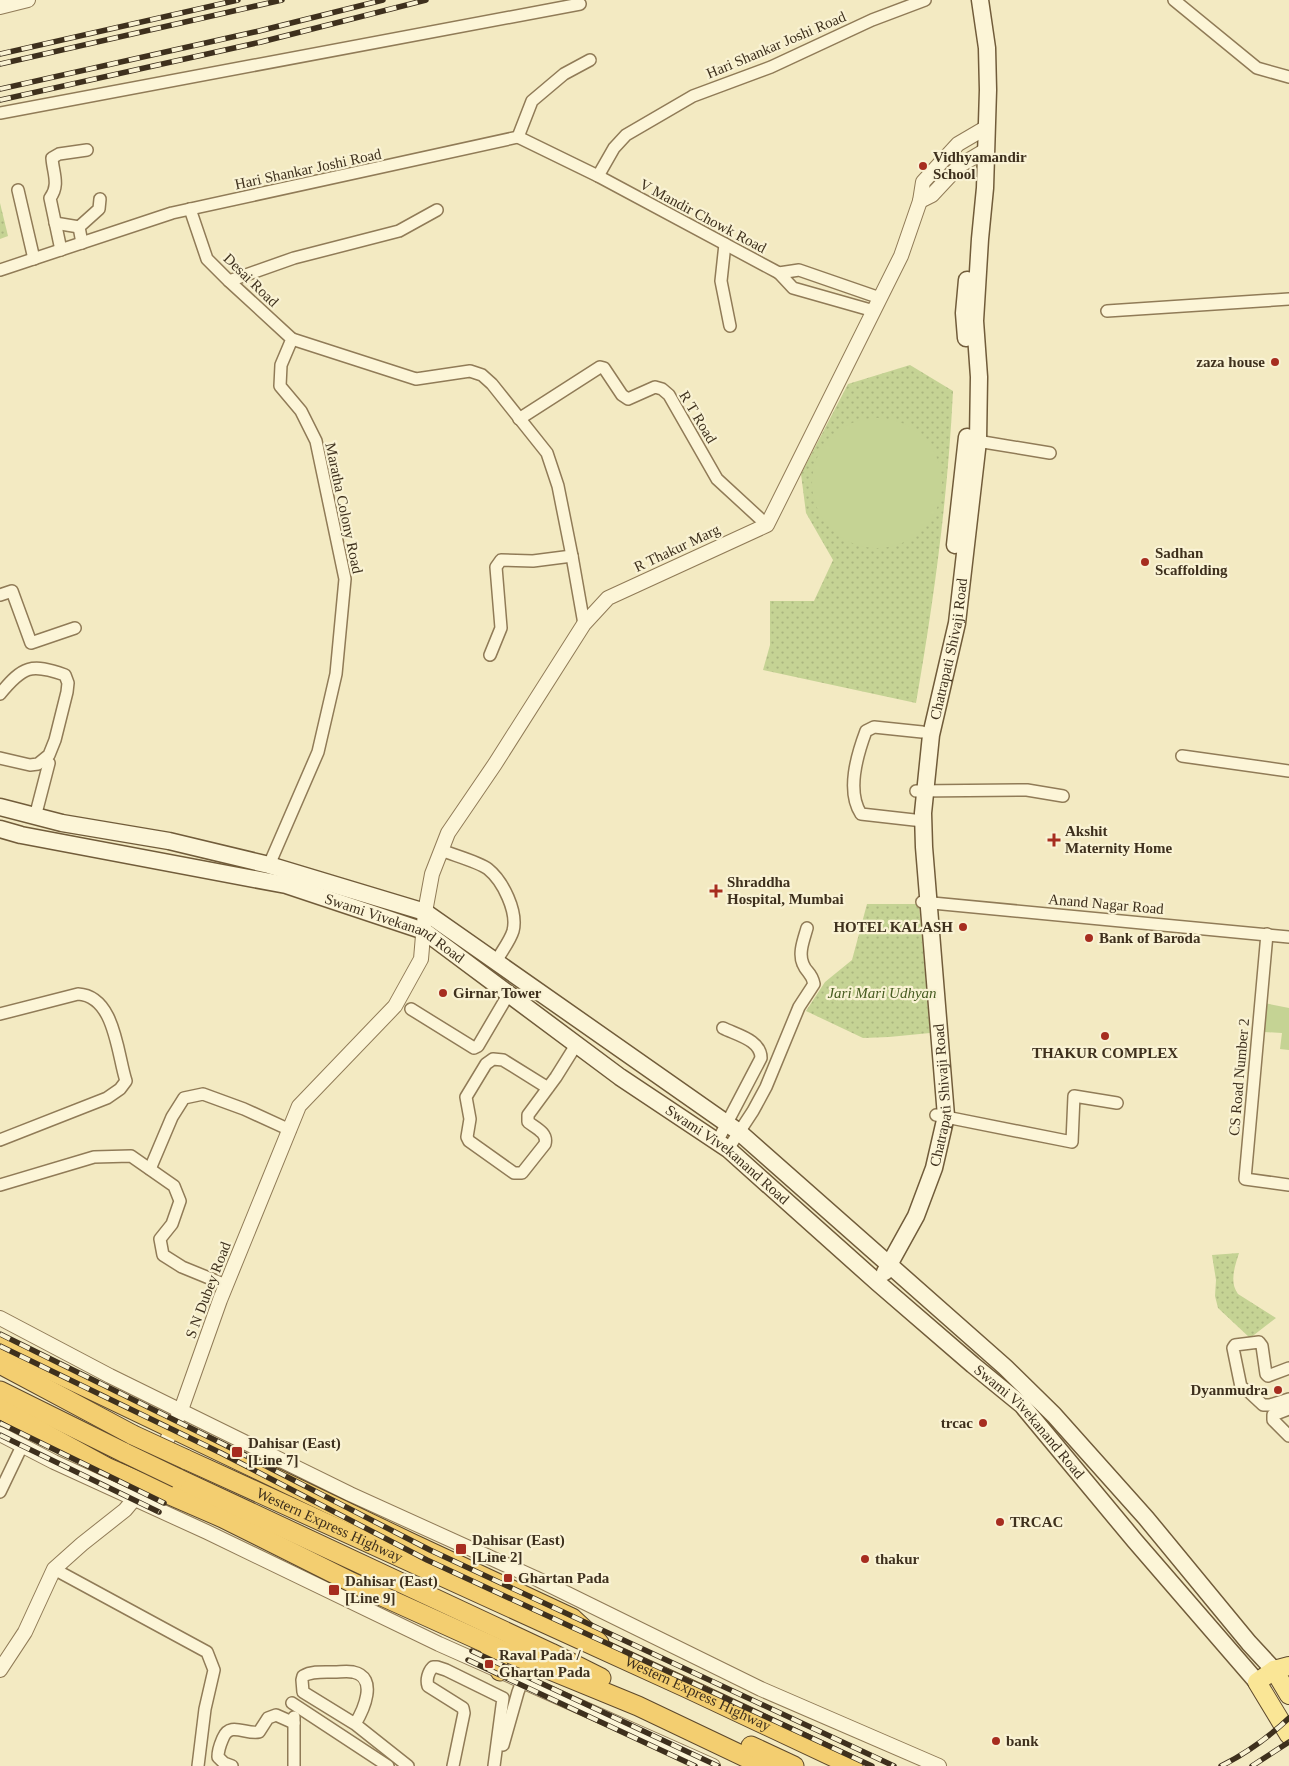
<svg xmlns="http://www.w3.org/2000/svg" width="1289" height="1766" font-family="'Times New Roman',serif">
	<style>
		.park { fill: url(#park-dots) }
		.garden { fill: #c5d394 }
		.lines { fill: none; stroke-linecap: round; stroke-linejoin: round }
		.minor-casing { stroke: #907b57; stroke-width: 14 }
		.tertiary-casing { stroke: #907b57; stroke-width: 16 }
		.secondary-casing { stroke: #715c3a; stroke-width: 19 }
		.primary-casing { stroke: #5d482b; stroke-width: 20 }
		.trunk-casing { stroke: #5d482b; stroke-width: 21 }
		.minor { stroke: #fcf5d7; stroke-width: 11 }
		.tertiary { stroke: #fcf5d7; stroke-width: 14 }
		.secondary { stroke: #fcf5d7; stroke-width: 16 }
		.primary { stroke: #fae696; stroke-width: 18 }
		.trunk { stroke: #f3ce70; stroke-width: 19 }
		.rail-casing { stroke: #3e301d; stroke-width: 5.5 }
		.rail { stroke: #f9f2d3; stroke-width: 4; stroke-dasharray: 11; stroke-linecap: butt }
		.trunk-bridge-casing { stroke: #5d482b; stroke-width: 21; stroke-linecap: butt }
		.trunk-bridge { stroke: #f3ce70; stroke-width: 19 }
		.poi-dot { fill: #a62d1f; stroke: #f9f2d3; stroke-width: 2 }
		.labels { text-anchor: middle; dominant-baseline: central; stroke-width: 4.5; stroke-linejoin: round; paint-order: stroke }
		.street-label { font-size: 15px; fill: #3e301d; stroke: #f9f2d3 }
		.poi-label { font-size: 15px; font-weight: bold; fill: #3e301d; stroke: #f9f2d3; text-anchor: start }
		.park-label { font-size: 15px; font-style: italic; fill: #475c21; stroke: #f9f2d3 }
	</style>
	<defs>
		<pattern id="park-dots" width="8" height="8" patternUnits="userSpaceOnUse" patternTransform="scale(1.25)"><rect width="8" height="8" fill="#c5d394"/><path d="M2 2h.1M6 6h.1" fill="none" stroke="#aab57f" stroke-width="1.8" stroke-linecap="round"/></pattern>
	</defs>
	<rect width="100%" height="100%" fill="#f3eac2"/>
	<!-- park -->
	<g class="park">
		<polygon points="0,203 8,236 0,239"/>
		<path d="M910 365 953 391C948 496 934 600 916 703L763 670 770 645V601H814L833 560 806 513 801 474 848 384Z"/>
		<polygon points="867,904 919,904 930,1033 889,1037 863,1038 806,1011 825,982 852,960"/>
		<path d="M1239 1253C1235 1266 1229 1282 1238 1294L1276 1318 1250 1338 1218 1308 1215 1296 1216 1280 1212 1255Z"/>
	</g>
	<!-- garden -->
	<g class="garden">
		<circle cx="877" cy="483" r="65"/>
		<polygon points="1264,1003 1289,1008 1289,1050 1280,1049 1282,1033 1264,1032"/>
	</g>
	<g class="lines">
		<defs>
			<g id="minor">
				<polyline points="1174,0 1257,68 1289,77"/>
				<polyline points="0,113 580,4"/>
				<polyline points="518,137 598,176 779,273 799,270 880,298"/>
				<polyline points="518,137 532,101 564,74 590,60"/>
				<polyline points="598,176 614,148 626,135 693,96 771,67 872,20 925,0"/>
				<polyline points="18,190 34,259"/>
				<polyline points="190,209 207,259 229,281 292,339 281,365 280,386 301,411 316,441 345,579 336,674 318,752 269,865"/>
				<polyline points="55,223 79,227"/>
				<polyline points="82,243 79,227 99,209 100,199"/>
				<polyline points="725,244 721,281 730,326"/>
				<path d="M61 250 50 198C60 185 53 173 52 158L59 154 87 150"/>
				<polyline points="0,270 172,213 518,137"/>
				<polyline points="779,273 793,288 874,311"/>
				<polyline points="229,281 294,258 399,231 437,210"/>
				<polyline points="1107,311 1289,299"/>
				<polyline points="292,339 416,379 470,371 482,375 492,384 547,453 558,486 572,556 584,624"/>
				<polyline points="519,419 600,367 604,368 622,395 628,399 655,387 662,389 669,395 717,479 767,525"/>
				<polyline points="971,440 1050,453"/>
				<polyline points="0,595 12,591 31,643 75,628"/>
				<polyline points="490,655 501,628 496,567 501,560 533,561 572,556"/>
				<path d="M0 694C23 666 31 663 65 675L68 683 67 692 55 740 49 755 38 764 30 765 0 758"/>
				<path d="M922 732 874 727 866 731C857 755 846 791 861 814L923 821"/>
				<polyline points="1182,756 1289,771"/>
				<polyline points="916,791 1027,790 1063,796"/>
				<polyline points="35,817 49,763"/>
				<path d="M441 850C453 855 479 862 488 869 503 881 518 912 513 931 510 941 501 952 496 962"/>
				<polyline points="922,902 1289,937"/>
				<polyline points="1267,934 1245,1179 1289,1185"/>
				<polyline points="411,1009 474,1048 478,1046 508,995"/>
				<path d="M0 1014 78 994C115 996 117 1053 126 1081L120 1089 107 1098 0 1140"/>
				<path d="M548 1088 503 1060 493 1059 486 1064 466 1097 470 1119 467 1137 469 1141 514 1173H522L545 1144C548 1133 536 1128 528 1122V1115L556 1077 576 1045"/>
				<polyline points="936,1115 1072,1142 1074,1096 1117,1103"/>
				<path d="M717 1142 761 1058C761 1040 737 1035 723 1028"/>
				<path d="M728 1149 753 1111 766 1087 799 1007 814 984C811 971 807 974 803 964 798 953 804 939 807 928"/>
				<polyline points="150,1169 172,1117 184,1098 203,1094 244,1109 290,1130"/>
				<polyline points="0,1185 94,1157 131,1156 174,1186 180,1201 172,1224 160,1239 163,1255 182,1267 226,1285"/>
				<polyline points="1289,1368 1268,1376 1266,1374 1262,1346 1259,1342 1235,1345 1233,1348 1241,1387 1248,1391 1263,1405 1270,1405 1289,1399"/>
				<polyline points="1289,1409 1273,1415 1273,1420 1289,1436"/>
				<polyline points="0,1492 22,1446"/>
				<polyline points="54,1569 207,1652 214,1670 205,1709 198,1766"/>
				<polyline points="292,1703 388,1766"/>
				<polyline points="294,1717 294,1766"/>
				<path d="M355 1724C363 1711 379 1677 353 1672 347 1671 340 1672 334 1672 323 1672 312 1671 303 1676L302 1680 303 1692 355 1724 408 1766"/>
				<polyline points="503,1745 518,1692 530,1661"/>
				<path d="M232 1766 224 1763 218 1757C218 1749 220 1745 223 1738 230 1721 246 1735 259 1732L268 1718 276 1715 294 1723"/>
				<path d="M453 1766 464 1713 463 1708 428 1686C426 1680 428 1672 433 1667H437L446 1670 503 1698 494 1766"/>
			</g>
			<g id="tertiary">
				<polyline points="0,7 28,0"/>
				<polyline points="920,201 932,195 959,166 986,150"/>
				<polyline points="0,1318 110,1376 350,1494 535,1578 761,1689 939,1766"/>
				<polyline points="0,1434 54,1462 207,1532 439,1644 713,1766"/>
				<polyline points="0,1670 25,1632 54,1569 82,1544 125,1510 146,1485 181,1410 220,1300 299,1106 395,1006 421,959 425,912 432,874 448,833 495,764 584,624 608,598 767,525 901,256 920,201 923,182 958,144 987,127"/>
			</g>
			<g id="secondary">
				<polyline points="966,338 964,313 967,280"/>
				<polyline points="955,545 967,437"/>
				<polyline points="0,807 62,823 169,841 269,865 425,912 739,1132 1005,1367 1054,1415 1146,1518 1249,1643 1274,1670"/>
				<path id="s1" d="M0 829 21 835 286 885 424 931 620 1077 728 1149 878 1283 973 1365 1022 1405 1135 1541 1257 1682"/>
				<path id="s2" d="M885 1272 916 1216 934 1168 946 1116 924 847 923 813 931 735 957 623 978 441 979 377 975 321 980 239 985 188 988 90 987 48 980 0"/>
			</g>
			<g id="primary">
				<polyline points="1289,1666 1274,1670 1257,1682 1289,1735"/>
				<polyline points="1274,1670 1289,1695"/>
			</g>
			<g id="trunk">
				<polyline points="0,1346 411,1543 572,1618 599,1643"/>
				<polyline points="0,1364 133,1435"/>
				<polyline points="0,1391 125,1453"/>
				<polyline points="0,1409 108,1468 223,1518 351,1582 499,1649 638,1706 764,1766"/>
				<path id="s3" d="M185 1459 687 1688 853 1766"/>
				<polyline points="177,1478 551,1653 601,1678"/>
				<polyline points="488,1644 500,1671"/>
				<polyline points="751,1746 794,1766"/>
			</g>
		</defs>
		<!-- minor casing -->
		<use href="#minor" class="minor-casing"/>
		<!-- tertiary casing -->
		<use href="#tertiary" class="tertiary-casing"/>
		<!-- secondary casing -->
		<use href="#secondary" class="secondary-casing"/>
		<!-- primary casing -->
		<use href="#primary" class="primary-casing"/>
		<!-- trunk casing -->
		<use href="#trunk" class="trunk-casing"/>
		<!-- minor -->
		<use href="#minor" class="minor"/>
		<!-- tertiary -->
		<use href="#tertiary" class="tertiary"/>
		<!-- secondary -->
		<use href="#secondary" class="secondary"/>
		<!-- primary -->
		<use href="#primary" class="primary"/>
		<!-- trunk -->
		<use href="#trunk" class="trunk"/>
		<defs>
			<g id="rail">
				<polyline points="0,54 238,0"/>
				<polyline points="0,64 282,0"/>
				<polyline points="0,89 259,31 383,0"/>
				<polyline points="0,100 261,42 426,0"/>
				<polyline points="0,1334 225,1445 430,1550 894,1766"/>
				<polyline points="0,1346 221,1453 427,1560 872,1766"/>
				<polyline points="0,1423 164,1503"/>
				<polyline points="0,1435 159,1512"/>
				<polyline points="472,1651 718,1766"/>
				<polyline points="468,1660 695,1766"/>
				<path d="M1221 1766C1245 1754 1269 1737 1289 1718"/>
				<polyline points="1252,1766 1289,1742"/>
			</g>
		</defs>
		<!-- rail casing -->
		<use href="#rail" class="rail-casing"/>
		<!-- rail -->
		<use href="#rail" class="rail"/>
		<defs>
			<g id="trunk-bridge">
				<polyline points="133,1435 185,1459"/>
				<polyline points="125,1453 177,1478"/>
			</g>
		</defs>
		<!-- trunk-bridge casing -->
		<use href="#trunk-bridge" class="trunk-bridge-casing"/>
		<!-- trunk-bridge -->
		<use href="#trunk-bridge" class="trunk-bridge"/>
	</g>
	<!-- markers -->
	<g class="poi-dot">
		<circle cx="923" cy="166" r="5"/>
		<circle cx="1275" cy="362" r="5"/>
		<circle cx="1145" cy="562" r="5"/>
		<path d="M1051.5 832.5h5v5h5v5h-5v5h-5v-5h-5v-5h5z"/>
		<path d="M713.5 883.5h5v5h5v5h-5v5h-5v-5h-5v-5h5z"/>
		<circle cx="963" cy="927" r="5"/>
		<circle cx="1089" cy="938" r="5"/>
		<circle cx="443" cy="993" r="5"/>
		<circle cx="1105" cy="1036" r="5"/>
		<circle cx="1278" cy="1390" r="5"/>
		<circle cx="983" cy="1423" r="5"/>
		<rect x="231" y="1446" width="12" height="12" rx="2.5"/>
		<circle cx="1000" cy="1522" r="5"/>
		<rect x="455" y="1543" width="12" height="12" rx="2.5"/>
		<circle cx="865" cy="1559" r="5"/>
		<rect x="503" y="1573" width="10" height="10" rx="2.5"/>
		<rect x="328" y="1584" width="12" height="12" rx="2.5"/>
		<rect x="484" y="1659" width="10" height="10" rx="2.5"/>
		<circle cx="996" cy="1741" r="5"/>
	</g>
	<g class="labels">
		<!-- street labels -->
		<g class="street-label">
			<text transform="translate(776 45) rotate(-23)">Hari Shankar Joshi Road</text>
			<text transform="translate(308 169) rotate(-12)">Hari Shankar Joshi Road</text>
			<text transform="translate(703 216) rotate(28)">V Mandir Chowk Road</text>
			<text transform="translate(251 280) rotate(44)">Desai Road</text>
			<text transform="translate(698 417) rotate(59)">R T Road</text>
			<text transform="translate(344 508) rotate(78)">Maratha Colony Road</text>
			<text transform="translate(677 548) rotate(-25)">R Thakur Marg</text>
			<text stroke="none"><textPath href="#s2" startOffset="639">Chatrapati Shivaji Road</textPath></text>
			<text transform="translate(1106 904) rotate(5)">Anand Nagar Road</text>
			<text stroke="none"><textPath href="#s1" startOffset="409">Swami Vivekanand Road</textPath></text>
			<text transform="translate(1239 1077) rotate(-85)">CS Road Number 2</text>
			<text stroke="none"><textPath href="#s2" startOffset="189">Chatrapati Shivaji Road</textPath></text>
			<text stroke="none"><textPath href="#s1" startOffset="814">Swami Vivekanand Road</textPath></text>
			<text transform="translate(208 1290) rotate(-69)">S N Dubey Road</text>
			<text stroke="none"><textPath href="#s1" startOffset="1218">Swami Vivekanand Road</textPath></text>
			<text stroke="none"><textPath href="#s3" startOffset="159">Western Express Highway</textPath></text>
			<text stroke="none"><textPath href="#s3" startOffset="564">Western Express Highway</textPath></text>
		</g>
		<!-- poi labels -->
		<g class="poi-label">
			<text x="933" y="157">Vidhyamandir<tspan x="933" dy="17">School</tspan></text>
			<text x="1265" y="362" text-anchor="end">zaza house</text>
			<text x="1155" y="553">Sadhan<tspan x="1155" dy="17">Scaffolding</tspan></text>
			<text x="1065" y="831">Akshit<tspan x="1065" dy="17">Maternity Home</tspan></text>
			<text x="727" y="882">Shraddha<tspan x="727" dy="17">Hospital, Mumbai</tspan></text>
			<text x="953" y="927" text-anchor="end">HOTEL KALASH</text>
			<text x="1099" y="938">Bank of Baroda</text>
			<text x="453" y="993">Girnar Tower</text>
			<text x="1105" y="1053" text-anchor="middle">THAKUR COMPLEX</text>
			<text x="1268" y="1390" text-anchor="end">Dyanmudra</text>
			<text x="973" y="1423" text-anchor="end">trcac</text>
			<text x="248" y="1443">Dahisar (East)<tspan x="248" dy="17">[Line 7]</tspan></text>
			<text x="1010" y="1522">TRCAC</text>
			<text x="472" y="1540">Dahisar (East)<tspan x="472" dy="17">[Line 2]</tspan></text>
			<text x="875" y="1559">thakur</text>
			<text x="518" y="1578">Ghartan Pada</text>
			<text x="345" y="1581">Dahisar (East)<tspan x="345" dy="17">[Line 9]</tspan></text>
			<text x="499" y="1655">Raval Pada /<tspan x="499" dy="17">Ghartan Pada</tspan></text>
			<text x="1006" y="1741">bank</text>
		</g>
		<!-- park labels -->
		<g class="park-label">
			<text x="882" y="993">Jari Mari Udhyan</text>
		</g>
	</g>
</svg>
